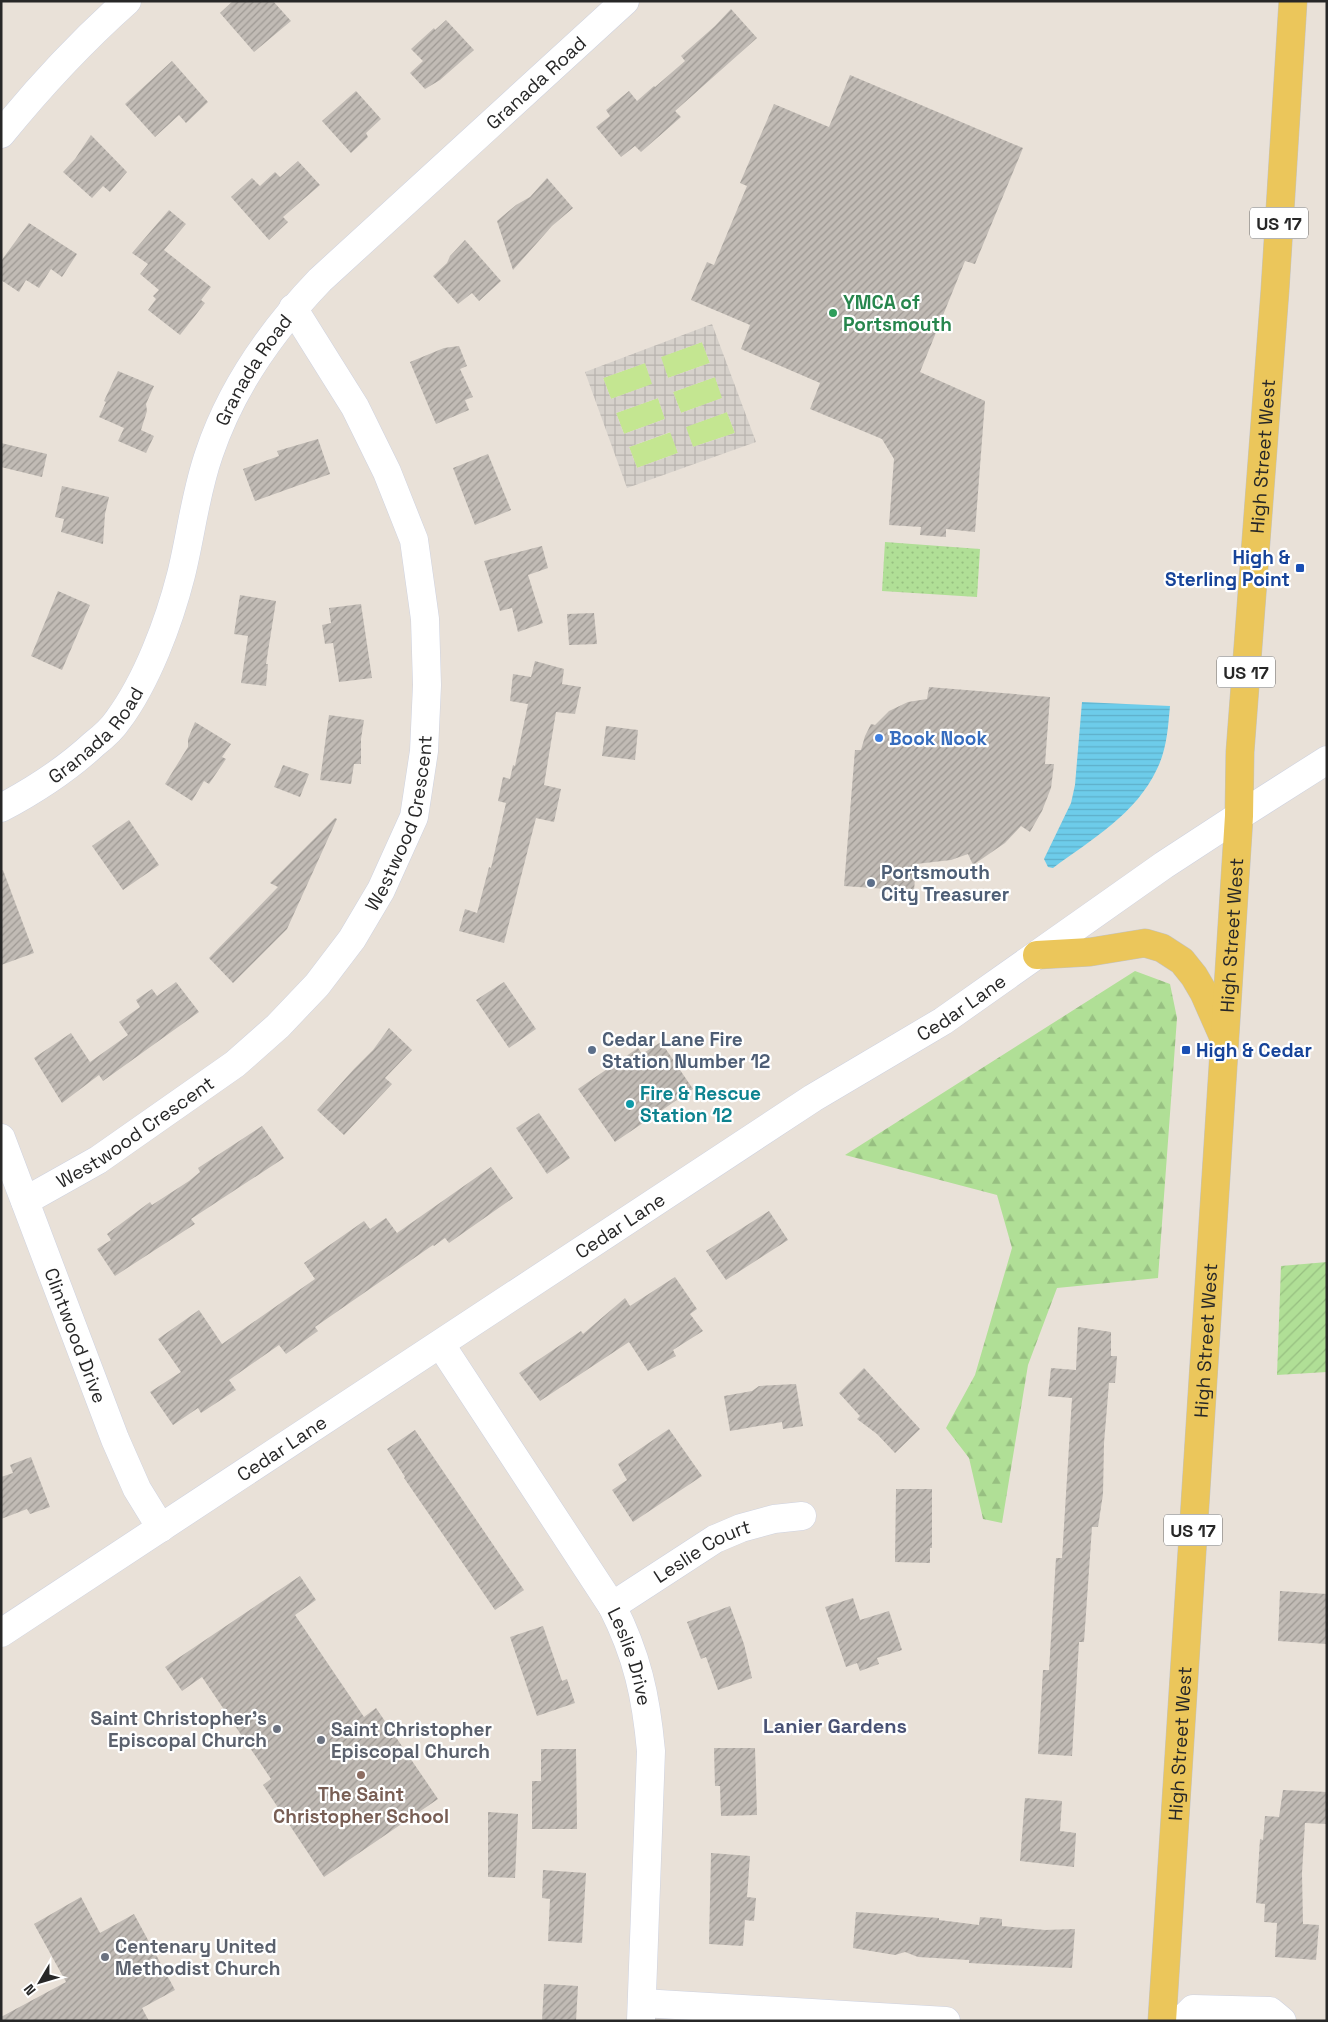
<svg xmlns="http://www.w3.org/2000/svg" width="1328" height="2022" font-family="'Space Grotesk',sans-serif">
	<style>
		.forest { fill: url(#forest-firs) }
		.park { fill: url(#park-dots) }
		.garden { fill: url(#garden-furrows) }
		.pitch { fill: #c4e691 }
		.plaza { fill: url(#plaza-grid); fill-rule: evenodd }
		.water { fill: url(#water-rules) }
		.building { fill: url(#building-hatch) }
		.lines { fill: none; stroke-linecap: round; stroke-linejoin: round }
		.minor-casing { stroke: #ced2e0; stroke-width: 29 }
		.tertiary-casing { stroke: #ced2e0; stroke-width: 29 }
		.secondary-casing { stroke: #ced2e0; stroke-width: 29 }
		.primary-casing { stroke: #c3c3c3; stroke-width: 29 }
		.minor { stroke: #fff; stroke-width: 28 }
		.tertiary { stroke: #fff; stroke-width: 28 }
		.secondary { stroke: #fff; stroke-width: 28 }
		.primary { stroke: #ebc65b; stroke-width: 28 }
		.leisure-dot { fill: #2e9e5b; stroke: #fff; stroke-width: 2 }
		.transit-dot { fill: #1a4fb4; stroke: #fff; stroke-width: 2 }
		.shop-dot { fill: #3f7fe0; stroke: #fff; stroke-width: 2 }
		.service-dot { fill: #5c6f8a; stroke: #fff; stroke-width: 2 }
		.culture-dot { fill: #0f9aa8; stroke: #fff; stroke-width: 2 }
		.worship-dot { fill: #6b7280; stroke: #fff; stroke-width: 2 }
		.education-dot { fill: #8d6e63; stroke: #fff; stroke-width: 2 }
		.labels { text-anchor: middle; dominant-baseline: central; stroke-width: 4.5; stroke-linejoin: round; paint-order: stroke }
		.shield { fill: #fff; stroke: #686868; stroke-width: 1 }
		.shield-label { font-size: 18px; font-weight: bold; fill: #272727 }
		.street-label { font-size: 19px; fill: #272727; stroke: #fff }
		.leisure-label { font-size: 19px; font-weight: bold; fill: #27864d; stroke: #fff; text-anchor: start }
		.transit-label { font-size: 19px; font-weight: bold; fill: #164399; stroke: #fff; text-anchor: end }
		.shop-label { font-size: 19px; font-weight: bold; fill: #366cbe; stroke: #fff; text-anchor: start }
		.service-label { font-size: 19px; font-weight: bold; fill: #4e5e75; stroke: #fff; text-anchor: start }
		.culture-label { font-size: 19px; font-weight: bold; fill: #0d838f; stroke: #fff; text-anchor: start }
		.worship-label { font-size: 19px; font-weight: bold; fill: #5b616d; stroke: #fff; text-anchor: start }
		.education-label { font-size: 19px; font-weight: bold; fill: #785e54; stroke: #fff }
		.neighbourhood-label { font-size: 20px; font-weight: bold; fill: #495275; stroke: #fff }
	</style>
	<defs>
		<pattern id="forest-firs" width="22" height="20" patternUnits="userSpaceOnUse" patternTransform="scale(1.25)"><rect width="22" height="20" fill="#b0df96"/><path d="M5 1l3.5 6h-7zM16 11l3.5 6h-7z" fill="#97bf81"/></pattern>
		<pattern id="park-dots" width="8" height="8" patternUnits="userSpaceOnUse" patternTransform="scale(1.25)"><rect width="8" height="8" fill="#b0df96"/><path d="M2 2h.1M6 6h.1" fill="none" stroke="#97bf81" stroke-width="1.8" stroke-linecap="round"/></pattern>
		<pattern id="garden-furrows" width="10" height="10" patternUnits="userSpaceOnUse" patternTransform="scale(1.25)"><rect width="10" height="10" fill="#b0df96"/><path d="M-1 1l2-2M0 10L10 0M9 11l2-2" fill="none" stroke="#97bf81"/></pattern>
		<pattern id="plaza-grid" width="8" height="8" patternUnits="userSpaceOnUse" patternTransform="scale(1.25)"><rect width="8" height="8" fill="#d6d1cb"/><path d="M0 4h8M4 0v8" fill="none" stroke="#b8b3ae"/></pattern>
		<pattern id="water-rules" width="6" height="5" patternUnits="userSpaceOnUse" patternTransform="scale(1.25)"><rect width="6" height="5" fill="#6dccea"/><path d="M0 2.5h6" fill="none" stroke="#5eafc9"/></pattern>
		<pattern id="building-hatch" width="6" height="6" patternUnits="userSpaceOnUse" patternTransform="scale(1.25)"><rect width="6" height="6" fill="#c1bbb5"/><path d="M-1 1l2-2M0 6l6-6M5 7l2-2" fill="none" stroke="#9d9893"/></pattern>
	</defs>
	<rect width="100%" height="100%" fill="#e9e1d8"/>
	<!-- forest -->
	<polygon class="forest" points="1135,971 1170,984 1177,1018 1158,1278 1057,1288 1028,1365 1002,1523 983,1519 969,1458 946,1428 975,1375 1012,1248 997,1195 845,1155"/>
	<!-- park -->
	<polygon class="park" points="885,542 980,549 977,597 882,591"/>
	<!-- garden -->
	<polygon class="garden" points="1327,1262 1327,1372 1277,1375 1281,1266"/>
	<!-- pitch -->
	<g class="pitch">
		<polygon points="702,342 710,363 668,378 660,357"/>
		<polygon points="645,363 653,384 611,399 603,378"/>
		<polygon points="715,377 723,398 681,413 673,392"/>
		<polygon points="658,398 665,419 624,434 616,413"/>
		<polygon points="727,412 735,433 693,447 685,427"/>
		<polygon points="671,432 678,453 637,468 629,447"/>
	</g>
	<!-- plaza -->
	<path class="plaza" d="M712 324 756 442 627 488 585 372ZM702 342 710 363 668 378 661 357ZM645 363 652 384 611 399 603 378ZM715 377 722 398 681 413 673 392ZM658 398 665 419 624 434 616 413ZM727 412 735 433 693 447 686 427ZM670 432 678 453 637 468 629 447Z"/>
	<!-- water -->
	<path class="water" d="M1082 702 1170 706C1168 727 1167 749 1157 769 1136 814 1092 839 1053 868L1048 867 1044 859 1071 803 1075 785Z"/>
	<!-- building -->
	<g class="building">
		<polygon points="233,1 273,1 291,21 254,52 220,13"/>
		<polygon points="731,9 757,38 675,111 681,117 641,152 635,146 621,157 596,127 610,116 606,110 629,91 637,101 654,86 655,87 685,61 681,56 715,26"/>
		<polygon points="446,20 474,50 440,80 425,89 410,73 423,61 411,49 434,28 435,30"/>
		<polygon points="172,61 208,102 186,123 179,115 155,137 125,104"/>
		<polygon points="850,75 1023,148 975,264 965,261 920,372 985,401 975,532 946,529 946,537 920,535 921,527 889,525 894,459 882,439 810,409 820,383 741,349 750,325 691,300 707,262 714,265 747,186 740,183 774,104 829,127"/>
		<polygon points="356,91 381,119 366,133 368,137 351,153 322,121"/>
		<polygon points="91,135 127,172 110,192 103,186 92,198 63,172 75,159"/>
		<polygon points="298,161 320,185 283,217 288,222 269,240 231,197 252,178 260,186 275,172 280,177"/>
		<polygon points="547,178 573,208 552,226 513,270 497,221 516,205 530,197"/>
		<polygon points="169,210 186,224 164,250 211,287 201,300 205,303 180,335 148,310 156,299 153,296 159,290 140,274 148,264 132,253"/>
		<polygon points="29,223 77,254 62,277 51,269 39,288 26,280 19,292 1,280 1,261"/>
		<polygon points="465,240 501,281 479,301 472,293 458,304 433,276 447,263 450,256"/>
		<polygon points="459,346 467,366 460,369 473,397 465,400 469,410 436,424 410,362 444,348"/>
		<polygon points="118,371 154,386 146,404 147,411 141,430 154,436 146,453 118,441 124,428 99,417 106,402 104,401"/>
		<polygon points="318,439 330,474 255,501 243,469 279,456 277,451"/>
		<polygon points="1,443 47,454 42,477 1,467"/>
		<polygon points="488,454 511,510 475,525 453,468"/>
		<polygon points="62,486 109,497 105,514 103,544 61,532 64,519 55,517"/>
		<polygon points="542,546 548,568 528,575 543,623 518,632 512,608 500,611 484,561"/>
		<polygon points="58,591 90,605 62,670 31,656"/>
		<polygon points="240,595 276,601 266,664 268,664 266,686 241,683 248,636 234,634"/>
		<polygon points="361,604 372,678 339,682 333,643 325,644 322,625 331,623 329,608"/>
		<polygon points="594,613 597,644 569,645 567,614"/>
		<polygon points="535,661 564,669 562,684 581,687 575,714 556,712 544,785 561,789 554,822 536,818 504,943 459,931 465,909 477,913 489,867 491,868 506,803 498,801 503,777 510,779 513,765 515,766 528,704 510,701 513,674 531,677"/>
		<polygon points="929,687 1050,697 1045,764 1054,764 1051,788 1042,811 1030,832 1021,826 1005,843 973,865 968,854 951,860 916,864 914,891 844,886 855,750 861,750 865,736 871,724 875,725 889,711 908,702 927,699"/>
		<polygon points="329,715 364,720 361,739 361,764 354,764 351,784 320,780"/>
		<polygon points="195,722 231,744 222,757 226,759 209,784 204,781 192,801 165,784 188,747 188,739"/>
		<polygon points="606,726 638,730 635,760 602,756"/>
		<polygon points="283,765 309,774 300,797 274,787"/>
		<polygon points="335,818 337,819 287,929 233,983 209,958 278,887 270,883"/>
		<polygon points="129,820 159,865 123,890 92,846"/>
		<polygon points="3,870 34,953 1,965 1,871"/>
		<polygon points="176,982 199,1012 103,1081 99,1075 62,1103 34,1058 71,1033 90,1062 128,1035 119,1022 140,1007 136,1000 152,989 157,996"/>
		<polygon points="504,982 536,1029 509,1048 476,1000"/>
		<polygon points="389,1028 412,1050 385,1078 392,1084 344,1135 317,1110 354,1069 373,1050"/>
		<polygon points="661,1042 693,1089 615,1142 578,1089 638,1048 642,1054"/>
		<polygon points="539,1113 570,1158 547,1174 516,1128"/>
		<polygon points="262,1126 284,1158 191,1219 195,1224 115,1276 97,1249 111,1240 107,1234 150,1202 152,1205 189,1181 200,1172 198,1168"/>
		<polygon points="491,1167 513,1198 449,1243 445,1238 434,1246 433,1245 315,1327 318,1331 286,1354 279,1345 229,1380 236,1390 201,1413 198,1408 173,1425 150,1392 181,1372 158,1339 199,1310 222,1344 315,1279 304,1263 364,1221 370,1229 386,1218 397,1233"/>
		<polygon points="769,1211 788,1240 726,1280 706,1251"/>
		<polygon points="675,1277 697,1309 690,1314 703,1331 673,1350 676,1356 648,1371 629,1342 540,1401 519,1373 581,1331 583,1334 625,1298 630,1306"/>
		<polygon points="1078,1327 1111,1332 1111,1356 1117,1356 1115,1383 1109,1383 1104,1443 1103,1494 1098,1527 1092,1527 1084,1642 1079,1642 1072,1756 1038,1754 1043,1670 1049,1670 1056,1558 1062,1558 1072,1398 1048,1396 1051,1368 1076,1370"/>
		<polygon points="864,1368 920,1429 895,1453 877,1434 857,1419 860,1416 839,1393"/>
		<polygon points="796,1384 803,1426 783,1429 782,1422 730,1431 724,1396 752,1391 759,1386"/>
		<polygon points="669,1429 702,1476 633,1522 612,1490 627,1480 618,1464"/>
		<polygon points="415,1430 524,1590 495,1610 404,1478 405,1477 387,1449"/>
		<polygon points="31,1457 50,1507 30,1514 27,1509 1,1519 1,1477 13,1473 10,1465"/>
		<polygon points="896,1489 932,1489 932,1548 930,1548 930,1563 895,1562"/>
		<polygon points="300,1576 316,1600 295,1615 364,1717 376,1708 438,1799 324,1877 263,1785 271,1779 202,1677 182,1691 165,1667"/>
		<polygon points="1280,1591 1327,1594 1327,1644 1278,1641"/>
		<polygon points="853,1598 860,1620 889,1611 902,1650 877,1658 879,1664 860,1671 857,1663 846,1667 825,1607"/>
		<polygon points="730,1606 744,1644 752,1678 718,1690 706,1657 701,1659 687,1622"/>
		<polygon points="543,1626 562,1681 567,1679 575,1703 537,1716 510,1637"/>
		<polygon points="714,1748 755,1748 757,1815 721,1816 720,1786 715,1786"/>
		<polygon points="541,1749 576,1749 577,1829 532,1829 532,1781 541,1781"/>
		<polygon points="1283,1790 1327,1792 1327,1824 1305,1823 1302,1873 1303,1924 1319,1925 1316,1960 1275,1957 1277,1923 1264,1922 1265,1904 1256,1903 1260,1839 1263,1840 1265,1816 1279,1817"/>
		<polygon points="1025,1798 1062,1801 1060,1831 1076,1833 1074,1867 1020,1861"/>
		<polygon points="488,1812 518,1814 515,1878 488,1877"/>
		<polygon points="711,1853 750,1856 747,1897 756,1898 754,1921 745,1920 743,1946 709,1944"/>
		<polygon points="543,1870 586,1873 582,1943 548,1941 550,1899 542,1898"/>
		<polygon points="81,1897 100,1933 134,1914 175,1990 142,2008 149,2021 1,2021 1,2017 66,1982 34,1924"/>
		<polygon points="856,1912 939,1918 939,1920 979,1925 980,1917 1002,1919 1002,1926 1045,1930 1075,1929 1072,1968 969,1963 969,1960 918,1957 905,1952 895,1955 853,1948"/>
		<polygon points="544,1984 578,1986 576,2021 542,2021"/>
	</g>
	<g class="lines">
		<defs>
			<g id="minor">
				<path d="M1 134C40 86 81 42 127 1"/>
				<path id="s1" d="M1 808C35 790 66 770 94 744 103 737 112 729 118 720 147 681 169 622 181 575 191 535 195 494 209 454 231 388 272 330 320 280L625 1"/>
				<path id="s2" d="M1 1138 115 1439 137 1489 161 1528"/>
				<path id="s3" d="M25 1201 98 1160 235 1064 278 1026 317 985 352 939 381 890 414 817 424 751 427 685 425 619 414 540 387 472 355 407 293 308"/>
				<path id="s4" d="M441 1345 612 1606C637 1655 646 1696 651 1751L641 2021"/>
				<path id="s5" d="M612 1606 715 1539 741 1528 774 1519 802 1516"/>
				<polyline points="642,2003 946,2021"/>
				<polyline points="1181,2021 1193,2009 1270,2011 1282,2021"/>
			</g>
			<polyline id="tertiary" points="1239,816 1327,760"/>
			<g id="secondary">
				<path id="s6" d="M1 1633 813 1098 943 1021 1164 865 1239 816"/>
			</g>
			<g id="primary">
				<polyline points="1037,955 1090,952 1145,943 1162,948 1182,961 1194,976 1204,993 1223,1036"/>
				<path id="s7" d="M1162 2021 1239 816 1240 752 1275 290 1293 1"/>
			</g>
		</defs>
		<!-- minor casing -->
		<use href="#minor" class="minor-casing"/>
		<!-- tertiary casing -->
		<use href="#tertiary" class="tertiary-casing"/>
		<!-- secondary casing -->
		<use href="#secondary" class="secondary-casing"/>
		<!-- primary casing -->
		<use href="#primary" class="primary-casing"/>
		<!-- minor -->
		<use href="#minor" class="minor"/>
		<!-- tertiary -->
		<use href="#tertiary" class="tertiary"/>
		<!-- secondary -->
		<use href="#secondary" class="secondary"/>
		<!-- primary -->
		<use href="#primary" class="primary"/>
	</g>
	<!-- markers -->
	<circle class="leisure-dot" cx="833" cy="313" r="5"/>
	<g class="transit-dot">
		<rect x="1295" y="563" width="10" height="10" rx="2.5"/>
		<rect x="1181" y="1045" width="10" height="10" rx="2.5"/>
	</g>
	<circle class="shop-dot" cx="879" cy="738" r="5"/>
	<g class="service-dot">
		<circle cx="871" cy="883" r="5"/>
		<circle cx="592" cy="1050" r="5"/>
	</g>
	<circle class="culture-dot" cx="630" cy="1104" r="5"/>
	<g class="worship-dot">
		<circle cx="277" cy="1729" r="5"/>
		<circle cx="321" cy="1740" r="5"/>
		<circle cx="105" cy="1957" r="5"/>
	</g>
	<circle class="education-dot" cx="361" cy="1775" r="5"/>
	<g class="labels">
		<!-- shield labels -->
		<g class="shield">
			<rect x="1250" y="207.5" width="58" height="31" rx="4"/>
			<rect x="1217" y="656.5" width="58" height="31" rx="4"/>
			<rect x="1164" y="1514.5" width="58" height="31" rx="4"/>
		</g>
		<g class="shield-label">
			<text x="1279" y="223">US 17</text>
			<text x="1246" y="672">US 17</text>
			<text x="1193" y="1530">US 17</text>
		</g>
		<!-- street labels -->
		<g class="street-label">
			<text stroke="none"><textPath href="#s1" startOffset="931">Granada Road</textPath></text>
			<text stroke="none"><textPath href="#s1" startOffset="526">Granada Road</textPath></text>
			<text stroke="none"><textPath href="#s7" startOffset="1568">High Street West</textPath></text>
			<text stroke="none"><textPath href="#s1" startOffset="121">Granada Road</textPath></text>
			<text stroke="none"><textPath href="#s3" startOffset="550">Westwood Crescent</textPath></text>
			<text stroke="none"><textPath href="#s7" startOffset="1088">High Street West</textPath></text>
			<text stroke="none"><textPath href="#s6" startOffset="1146">Cedar Lane</textPath></text>
			<text stroke="none"><textPath href="#s3" startOffset="130">Westwood Crescent</textPath></text>
			<text stroke="none"><textPath href="#s6" startOffset="741">Cedar Lane</textPath></text>
			<text stroke="none"><textPath href="#s2" startOffset="211">Clintwood Drive</textPath></text>
			<text stroke="none"><textPath href="#s7" startOffset="682">High Street West</textPath></text>
			<text stroke="none"><textPath href="#s6" startOffset="336">Cedar Lane</textPath></text>
			<text stroke="none"><textPath href="#s5" startOffset="106">Leslie Court</textPath></text>
			<text stroke="none"><textPath href="#s4" startOffset="366">Leslie Drive</textPath></text>
			<text stroke="none"><textPath href="#s7" startOffset="278">High Street West</textPath></text>
		</g>
		<!-- leisure labels -->
		<g class="leisure-label">
			<text x="843" y="302">YMCA of<tspan x="843" dy="22">Portsmouth</tspan></text>
		</g>
		<!-- transit labels -->
		<g class="transit-label">
			<text x="1290" y="557">High &amp;<tspan x="1290" dy="22">Sterling Point</tspan></text>
			<text x="1196" y="1050" text-anchor="start">High &amp; Cedar</text>
		</g>
		<!-- shop labels -->
		<g class="shop-label">
			<text x="889" y="738">Book Nook</text>
		</g>
		<!-- service labels -->
		<g class="service-label">
			<text x="881" y="872">Portsmouth<tspan x="881" dy="22">City Treasurer</tspan></text>
			<text x="602" y="1039">Cedar Lane Fire<tspan x="602" dy="22">Station Number 12</tspan></text>
		</g>
		<!-- culture labels -->
		<g class="culture-label">
			<text x="640" y="1093">Fire &amp; Rescue<tspan x="640" dy="22">Station 12</tspan></text>
		</g>
		<!-- worship labels -->
		<g class="worship-label">
			<text x="267" y="1718" text-anchor="end">Saint Christopher's<tspan x="267" dy="22">Episcopal Church</tspan></text>
			<text x="331" y="1729">Saint Christopher<tspan x="331" dy="22">Episcopal Church</tspan></text>
			<text x="115" y="1946">Centenary United<tspan x="115" dy="22">Methodist Church</tspan></text>
		</g>
		<!-- education labels -->
		<g class="education-label">
			<text x="361" y="1794">The Saint<tspan x="361" dy="22">Christopher School</tspan></text>
		</g>
		<!-- neighbourhood labels -->
		<g class="neighbourhood-label">
			<text x="835" y="1726">Lanier Gardens</text>
		</g>
	</g>
	<!-- border -->
	<rect width="1328" height="2022" fill="none" stroke="#272727" stroke-width="5"/>
	<!-- north arrow -->
	<g transform="translate(40 1982) rotate(232)" stroke="#ffffff" stroke-width="4" paint-order="stroke">
	<path d="M0-4L9 19L0 12L-9 19Z" fill="#272727"/>
	<text y="-8" font-size="14" font-weight="bold" text-anchor="middle" fill="#272727">N</text>
	</g>
</svg>
